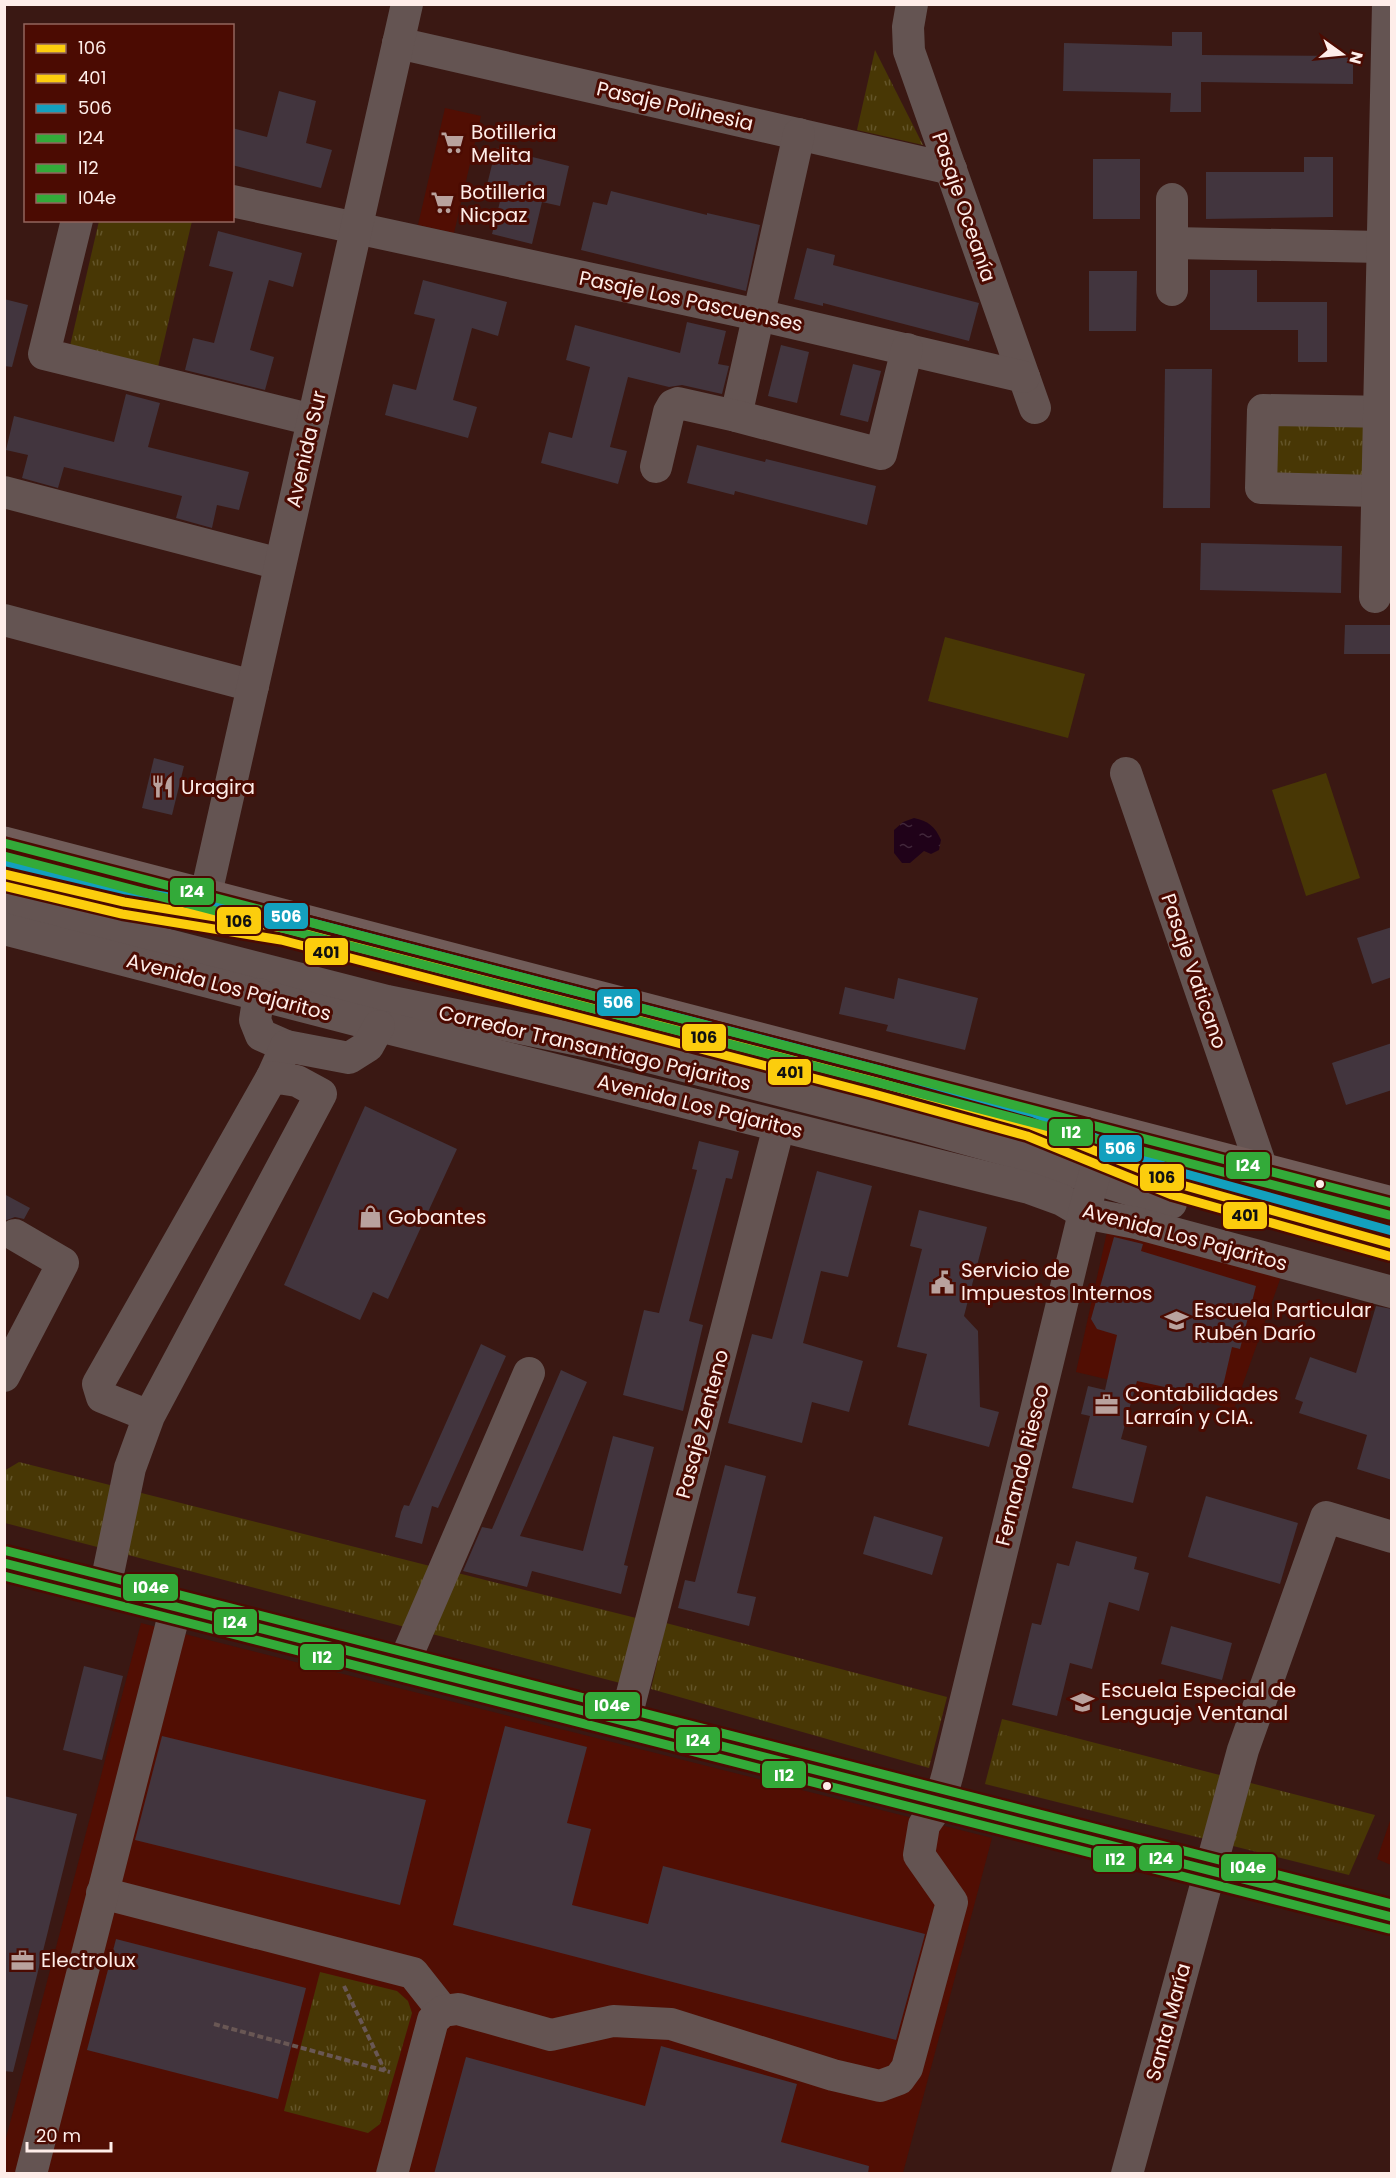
<svg xmlns="http://www.w3.org/2000/svg" width="1396" height="2178" font-family="Poppins,sans-serif">
	<style>
		.built { fill: #510e03 }
		.grass { fill: url(#grass-tufts) }
		.pitch { fill: #483705 }
		.water { fill: url(#water-ripples) }
		.building { fill: #42353e }
		.lines { fill: none; stroke-linecap: round; stroke-linejoin: round }
		.path { stroke: #695754; stroke-width: 4; stroke-dasharray: 6 3; stroke-linecap: butt }
		.minor { stroke: #645452; stroke-width: 32 }
		.major { stroke: #715c59; stroke-width: 33 }
		.bus-1-casing { stroke: #4b0b02; stroke-width: 14 }
		.bus-2-casing { stroke: #4b0b02; stroke-width: 14 }
		.bus-3-casing { stroke: #4b0b02; stroke-width: 14 }
		.bus-4-casing { stroke: #4b0b02; stroke-width: 14 }
		.bus-5-casing { stroke: #4b0b02; stroke-width: 14 }
		.bus-6-casing { stroke: #4b0b02; stroke-width: 14 }
		.bus-1 { stroke: #fccd0d; stroke-width: 9 }
		.bus-2 { stroke: #fccd0d; stroke-width: 9 }
		.bus-3 { stroke: #13a0be; stroke-width: 9 }
		.bus-4 { stroke: #33aa39; stroke-width: 9 }
		.bus-5 { stroke: #33aa39; stroke-width: 9 }
		.bus-6 { stroke: #33aa39; stroke-width: 9 }
		.bus-dot { fill: #feede9; stroke: #4b0b02; stroke-width: 2 }
		.labels { text-anchor: middle; dominant-baseline: central; stroke-width: 6; stroke-linejoin: round; paint-order: stroke }
		.street-label { font-size: 20px; fill: #feede9; stroke: #4b0b02 }
		.poi-label { font-size: 20px; fill: #feede9; stroke: #4b0b02; text-anchor: start }
		.line-badge { stroke: #4b0b02; stroke-width: 2 }
		.badge-label { font-size: 16px; text-anchor: middle; font-weight: bold; fill: #fff }
		.pale-badge-label { font-size: 16px; text-anchor: middle; font-weight: bold; fill: #111 }
	</style>
	<defs>
		<pattern id="grass-tufts" width="24" height="20" patternUnits="userSpaceOnUse" patternTransform="scale(1.5)"><rect width="24" height="20" fill="#483705"/><path d="M3 7l-1-3M5 7V3M7 7l1-3M15 17l-1-3M17 17v-4M19 17l1-3" fill="none" stroke="#635429"/></pattern>
		<pattern id="water-ripples" width="26" height="14" patternUnits="userSpaceOnUse" patternTransform="scale(1.5)"><rect width="26" height="14" fill="#200219"/><path d="M2 4q2-2 4 0t4 0M15 11q2-2 4 0t4 0" fill="none" stroke="#41273a"/></pattern>
	</defs>
	<rect width="100%" height="100%" fill="#3a1813"/>
	<!-- built -->
	<g class="built">
		<polygon points="445,108 481,116 454,233 418,225"/>
		<polygon points="1107,1232 1283,1271 1234,1409 1076,1372"/>
		<polygon points="141,1623 992,1838 903,2173 5,2174 5,2142"/>
		<polygon points="1391,1818 1391,1865 1377,1859"/>
	</g>
	<!-- grass -->
	<g class="grass">
		<polygon points="875,50 923,145 857,130"/>
		<polygon points="99,221 192,221 158,367 70,346"/>
		<polygon points="1270,419 1365,421 1363,482 1268,479"/>
		<polygon points="19,1462 640,1619 624,1684 5,1523 4,1471"/>
		<polygon points="666,1623 947,1697 929,1768 651,1689"/>
		<polygon points="1002,1719 1375,1815 1349,1875 985,1784"/>
		<polygon points="320,1972 397,1991 408,2001 412,2013 380,2124 368,2133 284,2111"/>
	</g>
	<!-- pitch -->
	<g class="pitch">
		<polygon points="945,637 1085,674 1068,738 928,701"/>
		<polygon points="1326,773 1360,878 1306,896 1272,790"/>
	</g>
	<!-- water -->
	<path class="water" d="M914 818C928 821 935 826 941 840L939 850 931 854 924 851 910 863H902L894 853V830L903 822Z"/>
	<!-- building -->
	<g class="building">
		<polygon points="1172,32 1202,32 1202,55 1353,56 1353,84 1201,82 1201,112 1170,112 1171,93 1063,91 1064,43 1172,46"/>
		<polygon points="279,91 316,101 306,143 332,150 321,188 232,165 232,128 267,137"/>
		<polygon points="496,148 569,166 560,206 542,202 532,244 492,234 503,189 487,185"/>
		<polygon points="1304,157 1333,157 1333,217 1206,219 1206,172 1304,172"/>
		<rect x="1093" y="159" width="47" height="60"/>
		<polygon points="611,191 707,215 707,213 760,225 746,291 581,250 593,202 607,205"/>
		<polygon points="218,231 302,253 293,287 269,280 250,350 274,357 265,390 185,370 193,338 214,343 233,272 209,266"/>
		<polygon points="807,248 835,255 833,265 979,303 969,341 823,303 823,306 794,299"/>
		<polygon points="1210,270 1257,270 1257,302 1327,302 1327,362 1298,362 1298,330 1210,330"/>
		<polygon points="1089,271 1137,271 1136,331 1089,331"/>
		<polygon points="423,280 507,302 498,336 472,328 453,400 477,407 468,438 385,415 393,384 416,390 435,319 414,314"/>
		<polygon points="4,299 28,305 12,367 4,366"/>
		<polygon points="687,322 726,331 718,364 729,366 722,394 682,385 669,387 628,377 610,447 627,451 618,484 541,463 549,432 572,438 590,367 566,360 575,325 680,353"/>
		<polygon points="781,345 809,352 797,403 768,396"/>
		<polygon points="853,364 881,371 868,422 840,415"/>
		<polygon points="1165,369 1212,369 1210,508 1163,508"/>
		<polygon points="126,394 160,403 148,447 249,472 239,510 217,505 212,528 176,518 182,496 64,467 58,488 22,478 28,455 6,450 14,416 114,442"/>
		<polygon points="697,445 765,462 766,459 876,486 867,525 735,491 734,495 687,483"/>
		<polygon points="1201,543 1342,546 1341,593 1200,590"/>
		<polygon points="1345,625 1392,625 1392,654 1344,654"/>
		<polygon points="154,758 184,766 172,815 142,808"/>
		<polygon points="1392,927 1392,977 1372,984 1357,938"/>
		<polygon points="898,978 978,998 965,1050 886,1031 888,1025 839,1014 845,987 894,999"/>
		<polygon points="1392,1043 1392,1090 1346,1105 1332,1063"/>
		<polygon points="365,1106 457,1149 388,1299 373,1292 360,1320 284,1285"/>
		<polygon points="699,1141 739,1151 732,1179 726,1178 689,1321 703,1325 683,1411 623,1395 644,1310 659,1313 697,1170 692,1169"/>
		<polygon points="817,1171 872,1186 848,1277 821,1271 803,1343 863,1361 849,1412 812,1402 802,1443 728,1423 752,1334 772,1339"/>
		<polygon points="4,1194 30,1208 24,1219 15,1217 4,1221"/>
		<polygon points="919,1210 987,1227 964,1316 978,1331 980,1407 999,1412 989,1447 908,1425 927,1354 897,1347 922,1249 910,1246"/>
		<polygon points="1114,1237 1143,1244 1141,1251 1256,1286 1240,1349 1232,1347 1220,1399 1137,1381 1121,1439 1147,1446 1133,1503 1072,1488 1090,1416 1081,1414 1088,1386 1105,1390 1117,1335 1097,1329 1091,1319"/>
		<polygon points="1376,1306 1392,1309 1392,1480 1357,1469 1367,1435 1299,1413 1303,1402 1295,1399 1310,1357 1356,1373"/>
		<polygon points="481,1344 506,1356 438,1508 432,1506 422,1544 395,1537 401,1512 404,1505 409,1506"/>
		<polygon points="561,1370 587,1382 520,1536 583,1551 613,1436 654,1447 624,1565 628,1566 621,1594 532,1571 527,1587 463,1571 482,1527 492,1529"/>
		<polygon points="725,1465 766,1476 737,1593 756,1597 749,1626 678,1608 685,1580 695,1582"/>
		<polygon points="1206,1496 1298,1523 1280,1584 1188,1557"/>
		<polygon points="874,1516 943,1537 932,1575 863,1554"/>
		<polygon points="1076,1541 1137,1557 1134,1569 1149,1573 1139,1611 1109,1602 1092,1669 1070,1663 1057,1716 1012,1705 1032,1623 1041,1625 1057,1563 1069,1566"/>
		<polygon points="1171,1626 1232,1643 1222,1680 1161,1664"/>
		<polygon points="84,1666 123,1676 102,1760 63,1750"/>
		<polygon points="505,1726 587,1747 567,1823 591,1829 572,1905 648,1924 663,1866 925,1934 896,2040 453,1925"/>
		<polygon points="162,1736 426,1800 400,1905 135,1840"/>
		<polygon points="4,1796 77,1814 13,2072 4,2071"/>
		<polygon points="116,1939 306,1988 278,2099 87,2050"/>
		<polygon points="661,2046 797,2084 781,2142 869,2166 868,2174 434,2174 466,2057 645,2106"/>
	</g>
	<g class="lines">
		<!-- path -->
		<g class="path">
			<polyline points="344,1986 385,2071"/>
			<polyline points="214,2024 390,2072"/>
		</g>
		<!-- minor -->
		<g class="minor">
			<polyline points="912,4 908,27 909,51 1035,408"/>
			<polyline points="398,43 951,169"/>
			<polyline points="232,201 758,315 1024,377"/>
			<polyline points="77,220 44,354 313,420"/>
			<polyline points="1172,243 1382,247"/>
			<polyline points="1172,290 1172,199"/>
			<polyline points="736,416 799,134"/>
			<polyline points="656,467 669,412 673,405 678,403 736,416 881,454 907,349"/>
			<polyline points="1375,491 1261,488 1263,410 1392,412"/>
			<polyline points="4,492 280,564"/>
			<polyline points="1375,597 1388,4"/>
			<polyline points="4,620 253,686"/>
			<polyline points="1126,773 1262,1169"/>
			<polyline points="4,874 124,902 201,916 283,928"/>
			<polyline points="206,894 407,4"/>
			<polyline points="4,903 387,1001 594,1043 916,1125 1010,1151 1171,1203"/>
			<polyline points="4,929 379,1026 1029,1188 1062,1200 1084,1213 1136,1223 1392,1292"/>
			<polyline points="259,994 255,1020 261,1035 286,1046"/>
			<polyline points="272,1077 286,1046 349,1058 368,1046 379,1026"/>
			<polyline points="998,1116 1031,1125 1175,1183 1392,1244"/>
			<polyline points="4,1376 63,1263 15,1235"/>
			<polyline points="105,1588 130,1468 149,1416 321,1094 297,1081 272,1077 98,1384 102,1397 149,1416"/>
			<polyline points="403,1665 529,1373"/>
			<polyline points="625,1721 779,1126"/>
			<polyline points="102,1893 413,1973 443,2011"/>
			<polyline points="31,2174 176,1607"/>
			<polyline points="392,2174 433,2020 443,2011 458,2009 551,2035 613,2021 671,2024 833,2075 880,2086 899,2079 907,2068 952,1902 919,1855 924,1825 940,1802 948,1773 1084,1213 1107,1129"/>
			<polyline points="1127,2174 1243,1750 1326,1517 1392,1537"/>
		</g>
		<!-- major -->
		<g class="major">
			<polyline points="4,843 1392,1203"/>
			<polyline points="4,1563 1392,1917"/>
		</g>
		<defs>
			<polyline id="bus-1" points="4,874 124,902 283,928 877,1082 1031,1125 1175,1183 1392,1244"/>
			<polyline id="bus-2" points="4,886 122,914 281,940 874,1094 1027,1136 1172,1195 1389,1256"/>
			<polyline id="bus-3" points="7,862 126,890 286,916 880,1070 1034,1113 1179,1172 1392,1231"/>
			<g id="bus-4">
				<polyline points="4,843 1392,1203"/>
				<polyline points="4,1563 1392,1917"/>
			</g>
			<g id="bus-5">
				<polyline points="4,856 1389,1215"/>
				<polyline points="4,1576 1389,1929"/>
			</g>
			<polyline id="bus-6" points="7,1551 1392,1904"/>
		</defs>
		<!-- bus-1 casing -->
		<use href="#bus-1" class="bus-1-casing"/>
		<!-- bus-2 casing -->
		<use href="#bus-2" class="bus-2-casing"/>
		<!-- bus-3 casing -->
		<use href="#bus-3" class="bus-3-casing"/>
		<!-- bus-4 casing -->
		<use href="#bus-4" class="bus-4-casing"/>
		<!-- bus-5 casing -->
		<use href="#bus-5" class="bus-5-casing"/>
		<!-- bus-6 casing -->
		<use href="#bus-6" class="bus-6-casing"/>
		<!-- bus-1 -->
		<use href="#bus-1" class="bus-1"/>
		<!-- bus-2 -->
		<use href="#bus-2" class="bus-2"/>
		<!-- bus-3 -->
		<use href="#bus-3" class="bus-3"/>
		<!-- bus-4 -->
		<use href="#bus-4" class="bus-4"/>
		<!-- bus-5 -->
		<use href="#bus-5" class="bus-5"/>
		<!-- bus-6 -->
		<use href="#bus-6" class="bus-6"/>
	</g>
	<!-- icons -->
	<defs>
		<symbol id="supermarket-bare" viewBox="-9 -9 18 18"><path d="M-6-5.5h2.5l.6 2H6L4.5 2H-2.5L-4.4-4H-6ZM-1.5 3.2a1.3 1.3 0 1 0 .1 0ZM3 3.2a1.3 1.3 0 1 0 .1 0Z" fill="#b9a29e" stroke="#4b0b02" stroke-width="2.5" paint-order="stroke"/></symbol>
		<symbol id="restaurant-bare" viewBox="-9 -9 18 18"><path d="M-5-6h1v4h1v-4h1v4h1v-4h1v5L-1.5 .5V6h-2V.5L-5-1ZM5-6V6H3V1.5H1.5Q1.5-4 5-6Z" fill="#b9a29e" stroke="#4b0b02" stroke-width="2.5" paint-order="stroke"/></symbol>
		<symbol id="shop-bare" viewBox="-9 -9 18 18"><path d="M-5-2.5h2.3a2.7 3.5 0 0 1 5.4 0H5L5.5 6h-11ZM-1.5-2.5h3a1.5 2.3 0 0 0-3 0Z" fill="#b9a29e" stroke="#4b0b02" stroke-width="2.5" paint-order="stroke"/></symbol>
		<symbol id="civic-bare" viewBox="-9 -9 18 18"><path d="M-.6-6.5H3V-4.5H.6V-3L4-1V1h2V6H-6V1h2V-1L-.6-3ZM-1.2 2.5V6h2.4V2.5Z" fill="#b9a29e" stroke="#4b0b02" stroke-width="2.5" paint-order="stroke"/></symbol>
		<symbol id="school-bare" viewBox="-9 -9 18 18"><path d="M0-5L7-2L0 1L-7-2ZM-4 1L0 2.5L4 1V4Q0 6-4 4Z" fill="#b9a29e" stroke="#4b0b02" stroke-width="2.5" paint-order="stroke"/></symbol>
		<symbol id="office-bare" viewBox="-9 -9 18 18"><path d="M-6-3h4V-5.5h4V-3h4V5H-6ZM-1-4.5V-3h2v-1.5ZM-6 0V1H6V0Z" fill="#b9a29e" stroke="#4b0b02" stroke-width="2.5" paint-order="stroke"/></symbol>
	</defs>
	<g fill-rule="evenodd">
		<use href="#supermarket-bare" x="436" y="126" width="33" height="33"/>
		<use href="#supermarket-bare" x="426" y="186" width="33" height="33"/>
		<use href="#restaurant-bare" x="146" y="770" width="33" height="33"/>
		<use href="#shop-bare" x="354" y="1200" width="33" height="33"/>
		<use href="#civic-bare" x="926" y="1266" width="33" height="33"/>
		<use href="#school-bare" x="1160" y="1304" width="33" height="33"/>
		<use href="#office-bare" x="1090" y="1388" width="33" height="33"/>
		<use href="#school-bare" x="1066" y="1686" width="33" height="33"/>
		<use href="#office-bare" x="6" y="1944" width="33" height="33"/>
	</g>
	<!-- markers -->
	<g class="bus-dot">
		<circle cx="1320" cy="1184" r="5"/>
		<circle cx="827" cy="1786" r="5"/>
	</g>
	<g class="labels">
		<!-- street labels -->
		<g class="street-label">
			<text transform="translate(675 106) rotate(13)">Pasaje Polinesia</text>
			<text transform="translate(964 207) rotate(71)">Pasaje Oceanía</text>
			<text transform="translate(691 301) rotate(12)">Pasaje Los Pascuenses</text>
			<text transform="translate(306 449) rotate(-77)">Avenida Sur</text>
			<text transform="translate(1194 971) rotate(71)">Pasaje Vaticano</text>
			<text transform="translate(229 987) rotate(15)">Avenida Los Pajaritos</text>
			<text transform="translate(595 1048) rotate(13)">Corredor Transantiago Pajaritos</text>
			<text transform="translate(700 1106) rotate(14)">Avenida Los Pajaritos</text>
			<text transform="translate(1185 1237) rotate(15)">Avenida Los Pajaritos</text>
			<text transform="translate(702 1424) rotate(-75)">Pasaje Zenteno</text>
			<text transform="translate(1022 1465) rotate(-76)">Fernando Riesco</text>
			<text transform="translate(1168 2022) rotate(-75)">Santa María</text>
		</g>
		<!-- poi labels -->
		<g class="poi-label">
			<text x="471" y="132">Botilleria<tspan x="471" dy="23">Melita</tspan></text>
			<text x="460" y="192">Botilleria<tspan x="460" dy="23">Nicpaz</tspan></text>
			<text x="181" y="787">Uragira</text>
			<text x="388" y="1217">Gobantes</text>
			<text x="961" y="1270">Servicio de<tspan x="961" dy="23">Impuestos Internos</tspan></text>
			<text x="1194" y="1310">Escuela Particular<tspan x="1194" dy="23">Rubén Darío</tspan></text>
			<text x="1125" y="1394">Contabilidades<tspan x="1125" dy="23">Larraín y CIA.</tspan></text>
			<text x="1101" y="1690">Escuela Especial de<tspan x="1101" dy="23">Lenguaje Ventanal</tspan></text>
			<text x="41" y="1960">Electrolux</text>
		</g>
	</g>
	<g class="line-badge">
		<rect x="169" y="877" width="46" height="29" rx="6" fill="#33aa39"/>
		<rect x="263" y="902" width="46" height="28" rx="6" fill="#13a0be"/>
		<rect x="216" y="906" width="46" height="29" rx="6" fill="#fccd0d"/>
		<rect x="304" y="937" width="45" height="29" rx="6" fill="#fccd0d"/>
		<rect x="596" y="988" width="45" height="29" rx="6" fill="#13a0be"/>
		<rect x="681" y="1023" width="46" height="29" rx="6" fill="#fccd0d"/>
		<rect x="767" y="1058" width="45" height="28" rx="6" fill="#fccd0d"/>
		<rect x="1048" y="1118" width="46" height="29" rx="6" fill="#33aa39"/>
		<rect x="1098" y="1134" width="45" height="29" rx="6" fill="#13a0be"/>
		<rect x="1225" y="1151" width="46" height="29" rx="6" fill="#33aa39"/>
		<rect x="1139" y="1163" width="46" height="29" rx="6" fill="#fccd0d"/>
		<rect x="1222" y="1201" width="46" height="29" rx="6" fill="#fccd0d"/>
		<rect x="122" y="1573" width="57" height="29" rx="6" fill="#33aa39"/>
		<rect x="213" y="1608" width="45" height="28" rx="6" fill="#33aa39"/>
		<rect x="299" y="1643" width="46" height="28" rx="6" fill="#33aa39"/>
		<rect x="584" y="1691" width="57" height="29" rx="6" fill="#33aa39"/>
		<rect x="675" y="1726" width="46" height="28" rx="6" fill="#33aa39"/>
		<rect x="761" y="1760" width="46" height="29" rx="6" fill="#33aa39"/>
		<rect x="1138" y="1844" width="45" height="28" rx="6" fill="#33aa39"/>
		<rect x="1092" y="1845" width="45" height="28" rx="6" fill="#33aa39"/>
		<rect x="1220" y="1853" width="57" height="29" rx="6" fill="#33aa39"/>
	</g>
	<g class="badge-label">
		<text x="192" y="897">I24</text>
		<text x="286" y="922">506</text>
		<text x="618" y="1008">506</text>
		<text x="1071" y="1138">I12</text>
		<text x="1120" y="1154">506</text>
		<text x="1248" y="1171">I24</text>
		<text x="151" y="1593">I04e</text>
		<text x="235" y="1628">I24</text>
		<text x="322" y="1663">I12</text>
		<text x="612" y="1711">I04e</text>
		<text x="698" y="1746">I24</text>
		<text x="784" y="1781">I12</text>
		<text x="1161" y="1864">I24</text>
		<text x="1115" y="1865">I12</text>
		<text x="1248" y="1873">I04e</text>
	</g>
	<g class="pale-badge-label">
		<text x="239" y="927">106</text>
		<text x="326" y="958">401</text>
		<text x="704" y="1043">106</text>
		<text x="790" y="1078">401</text>
		<text x="1162" y="1183">106</text>
		<text x="1245" y="1221">401</text>
	</g>
	<!-- border -->
	<rect width="1396" height="2178" fill="none" stroke="#feede9" stroke-width="12"/>
	<!-- legend -->
	<rect x="24" y="24" width="210" height="198" fill="#4b0b02" stroke="#93655e" stroke-width="1.5"/>
	<rect x="36" y="44" width="30" height="9" fill="#fccd0d" stroke="#93655e" stroke-width="1.5"/>
	<text x="78" y="54" font-size="18" fill="#feede9">106</text>
	<rect x="36" y="74" width="30" height="9" fill="#fccd0d" stroke="#93655e" stroke-width="1.5"/>
	<text x="78" y="84" font-size="18" fill="#feede9">401</text>
	<rect x="36" y="104" width="30" height="9" fill="#13a0be" stroke="#93655e" stroke-width="1.5"/>
	<text x="78" y="114" font-size="18" fill="#feede9">506</text>
	<rect x="36" y="134" width="30" height="9" fill="#33aa39" stroke="#93655e" stroke-width="1.5"/>
	<text x="78" y="144" font-size="18" fill="#feede9">I24</text>
	<rect x="36" y="164" width="30" height="9" fill="#33aa39" stroke="#93655e" stroke-width="1.5"/>
	<text x="78" y="174" font-size="18" fill="#feede9">I12</text>
	<rect x="36" y="194" width="30" height="9" fill="#33aa39" stroke="#93655e" stroke-width="1.5"/>
	<text x="78" y="204" font-size="18" fill="#feede9">I04e</text>
	<!-- north arrow -->
	<g transform="translate(1342 54) rotate(105)" stroke="#4b0b02" stroke-width="4.5" paint-order="stroke">
	<path d="M0-4.5L10 22L0 15L-10 22Z" fill="#feede9"/>
	<text y="-9" font-size="16" font-weight="bold" text-anchor="middle" fill="#feede9">N</text>
	</g>
	<!-- scale -->
	<path d="M27 2142v9h84v-9" fill="none" stroke="#feede9" stroke-width="3"/>
	<text x="36" y="2142" font-size="18" fill="#feede9" stroke="#4b0b02" stroke-width="4.5" paint-order="stroke">20 m</text>
</svg>
